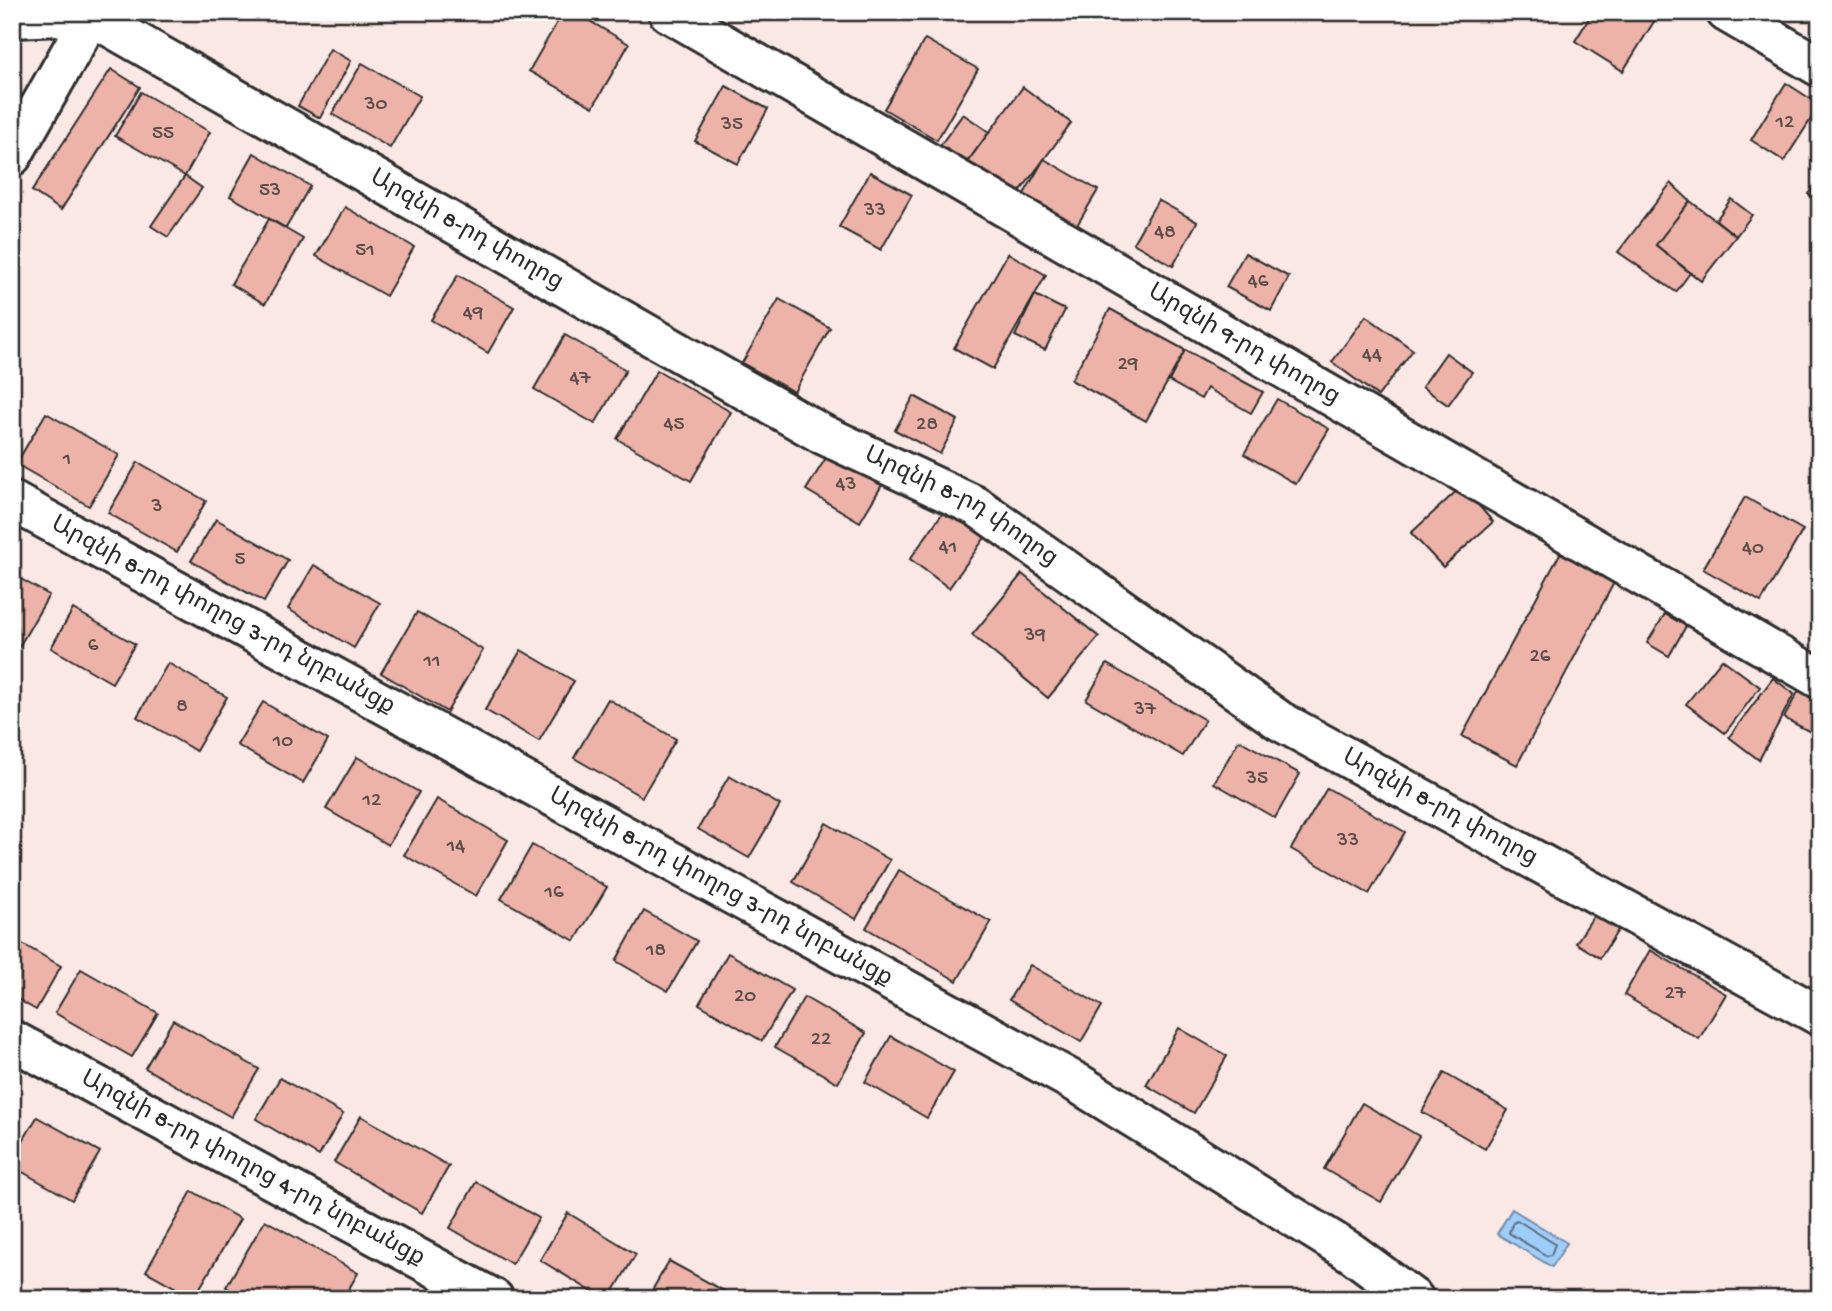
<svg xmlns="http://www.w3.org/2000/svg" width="1832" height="1311" font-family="'Gochi Hand','Noto Sans Armenian',sans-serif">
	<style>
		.water { fill: #9fcdfa; stroke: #718ca7; stroke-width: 2 }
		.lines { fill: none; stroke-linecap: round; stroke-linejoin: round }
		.shore { stroke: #596c7e; stroke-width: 2 }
		.building { fill: #edb3a9; stroke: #2b2b2b; stroke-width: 2 }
		.minor-casing { stroke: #2b2b2b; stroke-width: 44 }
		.minor { stroke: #fff; stroke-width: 38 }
		.labels { text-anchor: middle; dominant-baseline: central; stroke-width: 7; stroke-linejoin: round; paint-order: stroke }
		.number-label { font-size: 21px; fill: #5c4d4a }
		.street-label { font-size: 24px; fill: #2b2b2b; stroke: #fff }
	</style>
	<rect width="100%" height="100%" fill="#fae8e5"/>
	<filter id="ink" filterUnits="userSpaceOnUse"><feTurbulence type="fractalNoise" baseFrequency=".0143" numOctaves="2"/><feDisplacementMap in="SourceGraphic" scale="14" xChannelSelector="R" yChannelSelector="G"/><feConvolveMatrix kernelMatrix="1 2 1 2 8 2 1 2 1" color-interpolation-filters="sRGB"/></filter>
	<g filter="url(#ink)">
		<!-- water -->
		<polygon class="water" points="1512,1209 1567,1243 1552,1267 1497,1234"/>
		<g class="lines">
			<!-- shore -->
			<polygon class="shore" points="1517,1220 1555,1244 1551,1255 1547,1256 1509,1233 1513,1222"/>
		</g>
		<!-- building -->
		<g class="building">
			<polygon points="563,12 574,12 629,44 593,107 529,71"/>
			<polygon points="1593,12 1660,12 1623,71 1575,41"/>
			<polygon points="925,39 978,69 937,140 884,109"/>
			<polygon points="330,49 351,61 320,118 298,106"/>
			<polygon points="362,63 420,96 390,148 332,114"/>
			<polygon points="111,69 140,87 61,210 32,191"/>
			<polygon points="1786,83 1820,105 1784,161 1751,140"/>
			<polygon points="726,86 768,109 738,164 695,141"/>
			<polygon points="1023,87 1071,123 1013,201 965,165"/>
			<polygon points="141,92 210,132 185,176 115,136"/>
			<polygon points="963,114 989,132 965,165 939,147"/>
			<polygon points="254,153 310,186 286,228 230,196"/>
			<polygon points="1044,159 1098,190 1073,232 1020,201"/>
			<polygon points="870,172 912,195 881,250 839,227"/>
			<polygon points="185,176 202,188 168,237 151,226"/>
			<polygon points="1820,178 1820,202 1808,194"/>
			<polygon points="1671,183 1690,201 1656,245 1690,273 1676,292 1618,252"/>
			<polygon points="1731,199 1752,215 1736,236 1716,220"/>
			<polygon points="1158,200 1197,222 1173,266 1133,243"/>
			<polygon points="1690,201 1736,236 1701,281 1656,245"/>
			<polygon points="345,207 414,247 386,296 316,256"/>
			<polygon points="269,219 303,239 265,304 231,284"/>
			<polygon points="1008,253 1046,275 993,369 954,348"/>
			<polygon points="1245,253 1289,277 1271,311 1226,287"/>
			<polygon points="458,275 514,307 488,353 431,320"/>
			<polygon points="1035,295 1065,310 1045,350 1015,336"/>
			<polygon points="779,299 830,328 794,392 742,363"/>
			<polygon points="1110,309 1185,350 1146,421 1071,380"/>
			<polygon points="1366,316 1413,350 1378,396 1332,362"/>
			<polygon points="565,335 626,370 595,424 534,389"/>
			<polygon points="1185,350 1263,392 1251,413 1207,388 1201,399 1169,381"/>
			<polygon points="1446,353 1472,372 1448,405 1422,387"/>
			<polygon points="657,370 731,412 691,481 617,439"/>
			<polygon points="914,396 958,420 940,454 895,430"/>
			<polygon points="1277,399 1329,429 1296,484 1244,454"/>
			<polygon points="46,413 119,455 89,506 16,464"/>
			<polygon points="832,448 885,480 860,522 806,490"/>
			<polygon points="138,462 206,501 177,552 108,513"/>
			<polygon points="1462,486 1493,522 1443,567 1411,533"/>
			<polygon points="1745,497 1803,530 1761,602 1703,569"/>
			<polygon points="946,508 986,536 949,588 910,559"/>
			<polygon points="216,519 288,560 264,602 191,561"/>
			<polygon points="1563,548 1617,577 1517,765 1462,736"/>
			<polygon points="314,565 380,603 354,648 288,609"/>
			<polygon points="12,574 49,595 16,652 12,650"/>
			<polygon points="1022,574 1099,637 1048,698 972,635"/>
			<polygon points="73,609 135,644 112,683 51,648"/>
			<polygon points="417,612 483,650 447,712 381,673"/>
			<polygon points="1665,614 1686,626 1669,656 1647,643"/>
			<polygon points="521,650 574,681 539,741 485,710"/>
			<polygon points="1722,659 1760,687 1725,733 1686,704"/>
			<polygon points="168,663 227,697 196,751 137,717"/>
			<polygon points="1107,664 1205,720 1183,756 1086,700"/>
			<polygon points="1773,678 1794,694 1759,760 1729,737"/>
			<polygon points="1801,686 1820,696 1820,737 1784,718"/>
			<polygon points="608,699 676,739 642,797 574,758"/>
			<polygon points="263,702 328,740 303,783 237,745"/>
			<polygon points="1239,740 1300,774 1275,818 1214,783"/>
			<polygon points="357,757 419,792 388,845 326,809"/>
			<polygon points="729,776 780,805 749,858 698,829"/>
			<polygon points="1327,788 1405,832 1369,894 1291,849"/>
			<polygon points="437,799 508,840 476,896 404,855"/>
			<polygon points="826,823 890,860 856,919 793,882"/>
			<polygon points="532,845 607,887 575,941 501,899"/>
			<polygon points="899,870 991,922 957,981 866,928"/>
			<polygon points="1598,909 1622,924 1600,958 1576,943"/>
			<polygon points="644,911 697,941 668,991 616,961"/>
			<polygon points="12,938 61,966 36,1010 12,996"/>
			<polygon points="1650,950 1726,994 1699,1039 1624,995"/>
			<polygon points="728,953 792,990 762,1041 699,1004"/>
			<polygon points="1030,965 1102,1006 1081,1042 1009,1000"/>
			<polygon points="81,969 158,1013 132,1057 55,1013"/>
			<polygon points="804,997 866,1033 838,1083 775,1047"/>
			<polygon points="173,1020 259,1069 231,1117 145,1068"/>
			<polygon points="1179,1028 1227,1056 1194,1113 1146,1085"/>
			<polygon points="891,1036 954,1072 927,1118 865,1082"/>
			<polygon points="1444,1073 1508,1110 1485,1149 1422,1112"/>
			<polygon points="280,1078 343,1114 319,1156 256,1119"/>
			<polygon points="1362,1103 1419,1136 1381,1202 1324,1169"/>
			<polygon points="361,1116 449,1166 422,1213 334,1162"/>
			<polygon points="37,1117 100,1152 72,1200 12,1166 12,1159"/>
			<polygon points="476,1182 539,1218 512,1264 450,1228"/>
			<polygon points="192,1191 240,1219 194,1298 146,1271"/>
			<polygon points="568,1213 636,1254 609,1299 604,1299 540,1260"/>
			<polygon points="265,1220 358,1273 343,1299 246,1299 226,1287"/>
			<polygon points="669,1261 737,1298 736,1299 647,1299"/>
		</g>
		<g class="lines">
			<defs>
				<g id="minor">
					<path id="s1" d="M668 12 1820 679"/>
					<polyline points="1726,12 1820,67"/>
					<polyline points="12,18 111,14"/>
					<path id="s2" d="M12 156 91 16 822 434 976 506 1280 721 1820 1016"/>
					<path id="s3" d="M12 501 1079 1084 1352 1253 1414 1299"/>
					<path id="s4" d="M12 1040 494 1299"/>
				</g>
			</defs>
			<!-- minor casing -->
			<use href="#minor" class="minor-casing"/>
			<!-- minor -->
			<use href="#minor" class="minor"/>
		</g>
	</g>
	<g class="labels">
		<!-- number labels -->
		<g class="number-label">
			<text x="376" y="105">30</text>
			<text x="1785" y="123">12</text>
			<text x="732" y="125">35</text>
			<text x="163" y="134">55</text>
			<text x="270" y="191">53</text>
			<text x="875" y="211">33</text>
			<text x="1165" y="233">48</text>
			<text x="365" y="251">51</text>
			<text x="1258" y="282">46</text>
			<text x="473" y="314">49</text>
			<text x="1372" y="356">44</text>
			<text x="1128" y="365">29</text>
			<text x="580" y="379">47</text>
			<text x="674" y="425">45</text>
			<text x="927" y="425">28</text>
			<text x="67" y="460">1</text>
			<text x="846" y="485">43</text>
			<text x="157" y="507">3</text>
			<text x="948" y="548">41</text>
			<text x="1753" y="549">40</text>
			<text x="240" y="560">5</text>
			<text x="1035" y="636">39</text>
			<text x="93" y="646">6</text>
			<text x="1540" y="657">26</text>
			<text x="432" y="662">11</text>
			<text x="182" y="707">8</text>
			<text x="1145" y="710">37</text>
			<text x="283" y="742">10</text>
			<text x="1257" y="779">35</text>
			<text x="372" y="801">12</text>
			<text x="1348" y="841">33</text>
			<text x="456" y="847">14</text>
			<text x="554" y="893">16</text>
			<text x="656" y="951">18</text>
			<text x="1675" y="994">27</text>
			<text x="745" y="997">20</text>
			<text x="821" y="1040">22</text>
		</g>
		<!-- street labels -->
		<g class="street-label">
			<text stroke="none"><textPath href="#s2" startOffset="593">Արզնի 8-րդ փողոց</textPath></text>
			<text stroke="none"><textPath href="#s1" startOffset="665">Արզնի 9-րդ փողոց</textPath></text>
			<text stroke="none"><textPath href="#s2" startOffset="1160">Արզնի 8-րդ փողոց</textPath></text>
			<text stroke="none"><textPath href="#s3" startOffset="240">Արզնի 8-րդ փողոց 3-րդ նրբանցք</textPath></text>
			<text stroke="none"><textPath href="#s2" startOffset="1727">Արզնի 8-րդ փողոց</textPath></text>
			<text stroke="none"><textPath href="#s3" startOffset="807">Արզնի 8-րդ փողոց 3-րդ նրբանցք</textPath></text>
			<text stroke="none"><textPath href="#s4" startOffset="273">Արզնի 8-րդ փողոց 4-րդ նրբանցք</textPath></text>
		</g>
	</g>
	<!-- margin -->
	<rect width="1832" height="1311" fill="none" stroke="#fff" stroke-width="42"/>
	<rect x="21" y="21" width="1790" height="1269" fill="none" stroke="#2b2b2b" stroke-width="2.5" filter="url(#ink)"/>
</svg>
